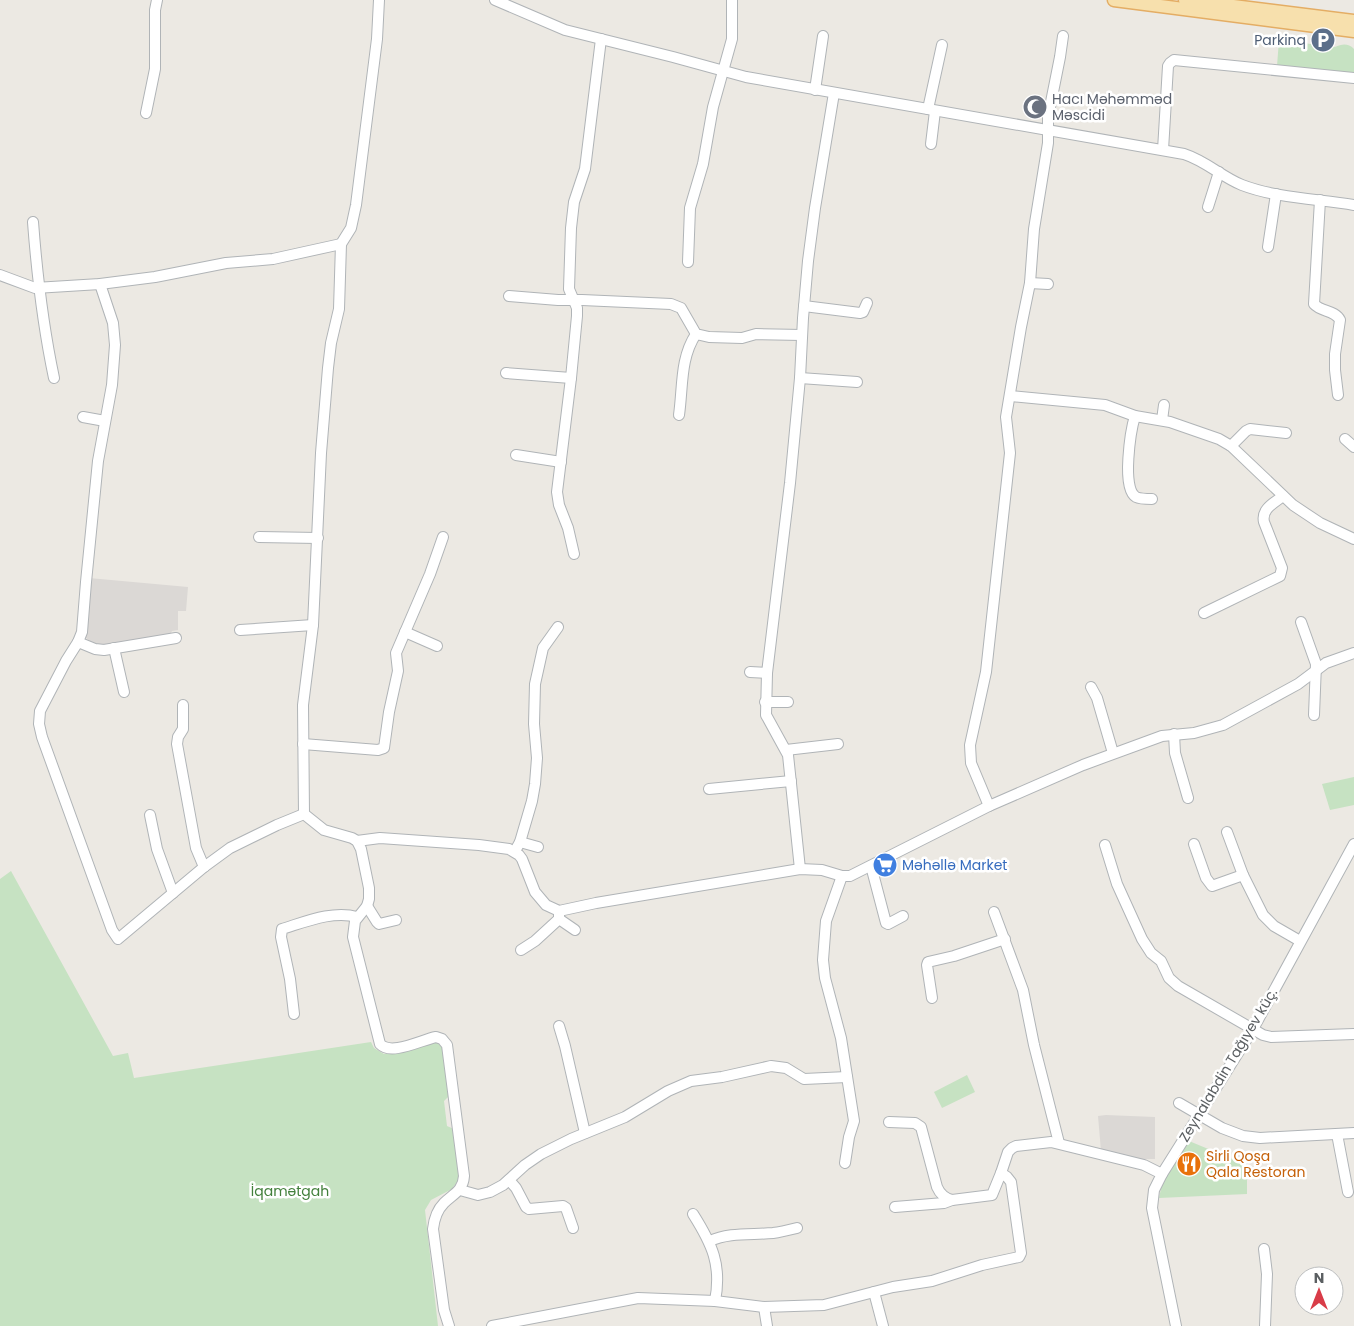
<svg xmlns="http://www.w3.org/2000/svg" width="1354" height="1326" font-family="Poppins,sans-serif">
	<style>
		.industrial { fill: #dbd8d5 }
		.green { fill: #c6e2c2 }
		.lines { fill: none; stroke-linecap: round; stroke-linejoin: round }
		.minor-casing { stroke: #b0b4b7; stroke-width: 12 }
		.major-casing { stroke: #e4ad64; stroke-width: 15 }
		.minor { stroke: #fff; stroke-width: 10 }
		.major { stroke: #f7e0ad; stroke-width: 12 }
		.labels { text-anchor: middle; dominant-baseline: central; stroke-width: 5; stroke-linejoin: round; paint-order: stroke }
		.service-label { font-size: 14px; fill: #4e5e75; stroke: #fff; text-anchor: end }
		.worship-label { font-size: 14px; fill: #5b616d; stroke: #fff; text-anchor: start }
		.shop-label { font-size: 14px; fill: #366cbe; stroke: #fff; text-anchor: start }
		.street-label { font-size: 14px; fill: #5b5f62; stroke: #fff }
		.food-label { font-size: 14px; fill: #c56008; stroke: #fff; text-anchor: start }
		.park-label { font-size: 14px; fill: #43803c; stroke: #fff }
	</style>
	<rect width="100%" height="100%" fill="#ece9e3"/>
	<!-- industrial -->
	<g class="industrial">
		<polygon points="89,578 188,587 186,611 178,611 178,630 172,631 169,636 97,647 85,637"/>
		<polygon points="1106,1115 1155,1117 1155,1159 1136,1159 1101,1151 1098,1116"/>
	</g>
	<!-- green -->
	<g class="green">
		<path d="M1279 40 1335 47C1342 44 1348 43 1354 49V75L1277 66Z"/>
		<polygon points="1354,777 1354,805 1330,810 1322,784"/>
		<polygon points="11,871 113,1056 128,1053 134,1078 371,1042 374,1048 384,1054 439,1041 442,1044 449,1096 444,1101 447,1126 454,1129 459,1179 452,1189 431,1200 425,1210 438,1326 0,1326 0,879"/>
		<polygon points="967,1075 975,1092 942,1108 934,1092"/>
		<polygon points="1189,1141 1247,1165 1247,1194 1159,1198 1162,1184"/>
	</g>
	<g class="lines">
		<defs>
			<g id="minor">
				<path d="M495 0 565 30 673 57 746 77 1184 154C1206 161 1222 177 1242 185 1276 198 1318 199 1354 205"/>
				<polyline points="815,90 823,36"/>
				<polyline points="928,109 942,45"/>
				<polyline points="146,113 155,69 155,10 157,0"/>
				<polyline points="931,144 935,111"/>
				<polyline points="1163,150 1168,66 1170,63 1174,60 1354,78"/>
				<path d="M1320 200 1314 304C1321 312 1335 310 1340 320L1335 354V370L1338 395"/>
				<polyline points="1208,207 1219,172"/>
				<path d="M33 222C37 275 43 326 54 378"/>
				<polyline points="1268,247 1276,194"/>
				<polyline points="688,262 690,208 703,164 713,107 732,39 732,0"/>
				<polyline points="0,275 35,288 100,284 155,277 226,263 273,259 341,244"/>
				<polyline points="1030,283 1048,284"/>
				<polyline points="100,284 113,323 115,345 112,385 98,461 86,582 82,632 78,642 66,661 40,711 39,724 42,737 112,930 118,939 204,867 230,848 277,825 304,814"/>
				<polyline points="509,296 558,300 582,300 671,304 681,308 696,334 709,337 742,338 756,334 802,335"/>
				<polyline points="804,306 860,313 863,312 867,303"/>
				<polyline points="506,373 571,378"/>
				<polyline points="800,378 857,382"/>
				<polyline points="1011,396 1105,405 1135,416 1170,422 1219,439 1231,446 1293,505 1320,523 1354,539"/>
				<path d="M679 415C683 387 680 358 696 334"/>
				<path d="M1135 416C1131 429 1121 489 1136 497 1140 499 1147 499 1152 499"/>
				<polyline points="83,417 105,421"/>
				<polyline points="1162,420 1164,405"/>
				<polyline points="1345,439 1354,447"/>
				<polyline points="1231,446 1246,431 1250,429 1286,433"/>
				<polyline points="516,455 561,462"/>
				<polyline points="259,537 318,538"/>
				<polyline points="574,554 568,528 559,505 557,492 571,378 577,316 577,308 569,289 571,228 574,202 585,169 601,39"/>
				<path d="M1204 613 1280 576 1282 568 1264 522C1261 509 1274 503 1283 496"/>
				<polyline points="1301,622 1316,664 1314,715"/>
				<polyline points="240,630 313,625"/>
				<polyline points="405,632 437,646"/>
				<polyline points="78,642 95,649 104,650 176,638"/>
				<polyline points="114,648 124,692"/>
				<polyline points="750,672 767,673"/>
				<polyline points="1091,687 1097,698 1113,753"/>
				<polyline points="765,702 788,702"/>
				<polyline points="183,705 183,729 178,737 177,744 196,848 204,867"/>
				<polyline points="1174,734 1175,753 1188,798"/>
				<polyline points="303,744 378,750 384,748 389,712 398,671 396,653 430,574 443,537"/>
				<polyline points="786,750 838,744"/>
				<polyline points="709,789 791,781"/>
				<polyline points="989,806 971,763 970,745 986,672 1010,453 1006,417 1021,327 1030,283 1034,229 1048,143 1048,117 1060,57 1063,36"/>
				<polyline points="304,814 303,705 313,625 321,453 328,368 331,343 339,309 341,244 351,228 356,205 377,39 379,0"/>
				<path d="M304 814 324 830 352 838 357 841 361 849 369 888V899L367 906 355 921 353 937 380 1044C391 1056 421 1040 436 1037L442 1039 447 1045 464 1176C463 1191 453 1194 444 1203 437 1210 434 1220 433 1229L444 1310 449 1326"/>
				<polyline points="150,815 157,849 173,893"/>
				<polyline points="1227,832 1243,875 1263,915 1274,926 1300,941"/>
				<polyline points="357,841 380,838 479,845 509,849 519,855 522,859 535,892 546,905 559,911 596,903 800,869 822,870 842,876 850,876 989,806 1083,765 1162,736 1194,733 1223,725 1298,684 1326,663 1354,653"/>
				<polyline points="520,842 538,847"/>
				<polyline points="1194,844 1206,878 1212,886 1243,875"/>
				<polyline points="1105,845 1117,884 1142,939 1151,953 1161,961 1169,978 1178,986 1263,1035 1271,1037 1354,1034"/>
				<polyline points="515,851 520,842 532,801 535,784 537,758 534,724 535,684 543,648 558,627"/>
				<polyline points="871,866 886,923 888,924 903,916"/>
				<polyline points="800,869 788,755 766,715 767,673 790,483 800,378 803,318 808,261 815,208 834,93"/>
				<polyline points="842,876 826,921 823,960 825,978 841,1038 854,1121 849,1137 845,1163"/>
				<polyline points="367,906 377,922 379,924 396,920"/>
				<polyline points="994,912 1023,990 1034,1045 1059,1143"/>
				<polyline points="559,919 575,930"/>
				<polyline points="521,950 535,941 559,919 559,911"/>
				<polyline points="932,998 927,965 928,962 954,956 1005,939"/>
				<path d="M294 1014 290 979 281 937 282 929C305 922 333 910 357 917"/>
				<polyline points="559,1026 565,1046 585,1133"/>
				<polyline points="1179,1103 1222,1128 1243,1136 1260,1138 1354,1133"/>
				<path d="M889 1122 915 1123 921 1127 937 1187C940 1194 944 1198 952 1200L992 1195 1001 1173"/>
				<polyline points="1337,1134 1348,1192"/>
				<polyline points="509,1180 516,1188 526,1207 529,1209 563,1206 566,1208 573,1228"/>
				<polyline points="460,1190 478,1195 490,1192 503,1185 525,1165 541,1154 571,1139 625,1117 668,1091 691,1081 722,1077 771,1066 786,1068 804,1079 847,1077"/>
				<polyline points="895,1207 944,1203 952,1200"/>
				<path d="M693 1214C712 1244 722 1265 715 1301"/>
				<path d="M710 1241C729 1232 752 1235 773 1233 781 1232 789 1230 797 1228"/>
				<polyline points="1264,1249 1267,1274 1265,1326"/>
				<polyline points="874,1292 883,1326"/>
				<polyline points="764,1307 767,1326"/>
				<polyline points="492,1326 638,1298 715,1301 764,1307 824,1305 893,1287 932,1281 982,1265 1019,1257 1021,1253 1011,1182 1007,1177 1001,1173 1008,1152 1012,1148 1016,1146 1051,1142 1144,1165 1162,1174"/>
				<polyline points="1176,1326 1152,1208 1154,1190 1162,1174 1253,1029 1354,844"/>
			</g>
			<g id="major">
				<polyline points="1114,0 1354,31"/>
				<polyline points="1185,0 1354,21"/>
			</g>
		</defs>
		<!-- minor casing -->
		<use href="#minor" class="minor-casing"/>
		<!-- major casing -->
		<use href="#major" class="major-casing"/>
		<!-- minor -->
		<use href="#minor" class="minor"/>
		<!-- major -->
		<use href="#major" class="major"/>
	</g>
	<!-- icons -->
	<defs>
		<symbol id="parking-disc" viewBox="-11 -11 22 22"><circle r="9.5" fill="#5c6f8a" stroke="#fff"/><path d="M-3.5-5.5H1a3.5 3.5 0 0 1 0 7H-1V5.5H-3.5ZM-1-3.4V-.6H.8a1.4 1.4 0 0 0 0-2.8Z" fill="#fff"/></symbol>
		<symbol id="mosque-disc" viewBox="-11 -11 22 22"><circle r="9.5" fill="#6b7280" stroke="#fff"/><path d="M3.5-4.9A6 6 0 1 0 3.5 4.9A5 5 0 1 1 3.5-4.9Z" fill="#fff"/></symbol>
		<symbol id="supermarket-disc" viewBox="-11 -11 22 22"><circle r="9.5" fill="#3f7fe0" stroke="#fff"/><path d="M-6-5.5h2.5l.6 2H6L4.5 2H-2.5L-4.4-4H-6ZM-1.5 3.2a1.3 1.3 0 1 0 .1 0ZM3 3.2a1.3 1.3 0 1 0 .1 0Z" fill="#fff"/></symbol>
		<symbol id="restaurant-disc" viewBox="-11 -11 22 22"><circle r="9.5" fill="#e8710a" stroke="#fff"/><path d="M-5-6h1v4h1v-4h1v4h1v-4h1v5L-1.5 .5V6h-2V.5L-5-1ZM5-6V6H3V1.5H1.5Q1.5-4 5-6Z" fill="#fff"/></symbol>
	</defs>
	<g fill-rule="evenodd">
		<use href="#parking-disc" x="1309" y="26" width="28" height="28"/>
		<use href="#mosque-disc" x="1021" y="93" width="28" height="28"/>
		<use href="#supermarket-disc" x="871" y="851" width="28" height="28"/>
		<use href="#restaurant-disc" x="1175" y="1150" width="28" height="28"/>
	</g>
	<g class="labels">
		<!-- service labels -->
		<g class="service-label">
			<text x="1306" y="40">Parkinq</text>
		</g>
		<!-- worship labels -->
		<g class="worship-label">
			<text x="1052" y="99">Hacı Məhəmməd<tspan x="1052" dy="16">Məscidi</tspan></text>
		</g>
		<!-- shop labels -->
		<g class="shop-label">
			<text x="902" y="865">Məhəllə Market</text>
		</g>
		<!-- street labels -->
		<g class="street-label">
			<text transform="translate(1228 1065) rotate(-59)">Zeynalabdin Tağıyev küç.</text>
		</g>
		<!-- food labels -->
		<g class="food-label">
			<text x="1206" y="1156">Sirli Qoşa<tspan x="1206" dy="16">Qala Restoran</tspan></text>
		</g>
		<!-- park labels -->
		<g class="park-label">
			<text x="290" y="1191">İqamətgah</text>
		</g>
	</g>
	<!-- north arrow -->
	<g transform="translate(1319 1291)"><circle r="24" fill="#ffffff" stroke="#bdbfc0"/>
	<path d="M0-4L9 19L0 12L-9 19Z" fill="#d93c48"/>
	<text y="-8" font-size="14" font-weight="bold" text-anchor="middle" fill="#5b5f62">N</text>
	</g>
</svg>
